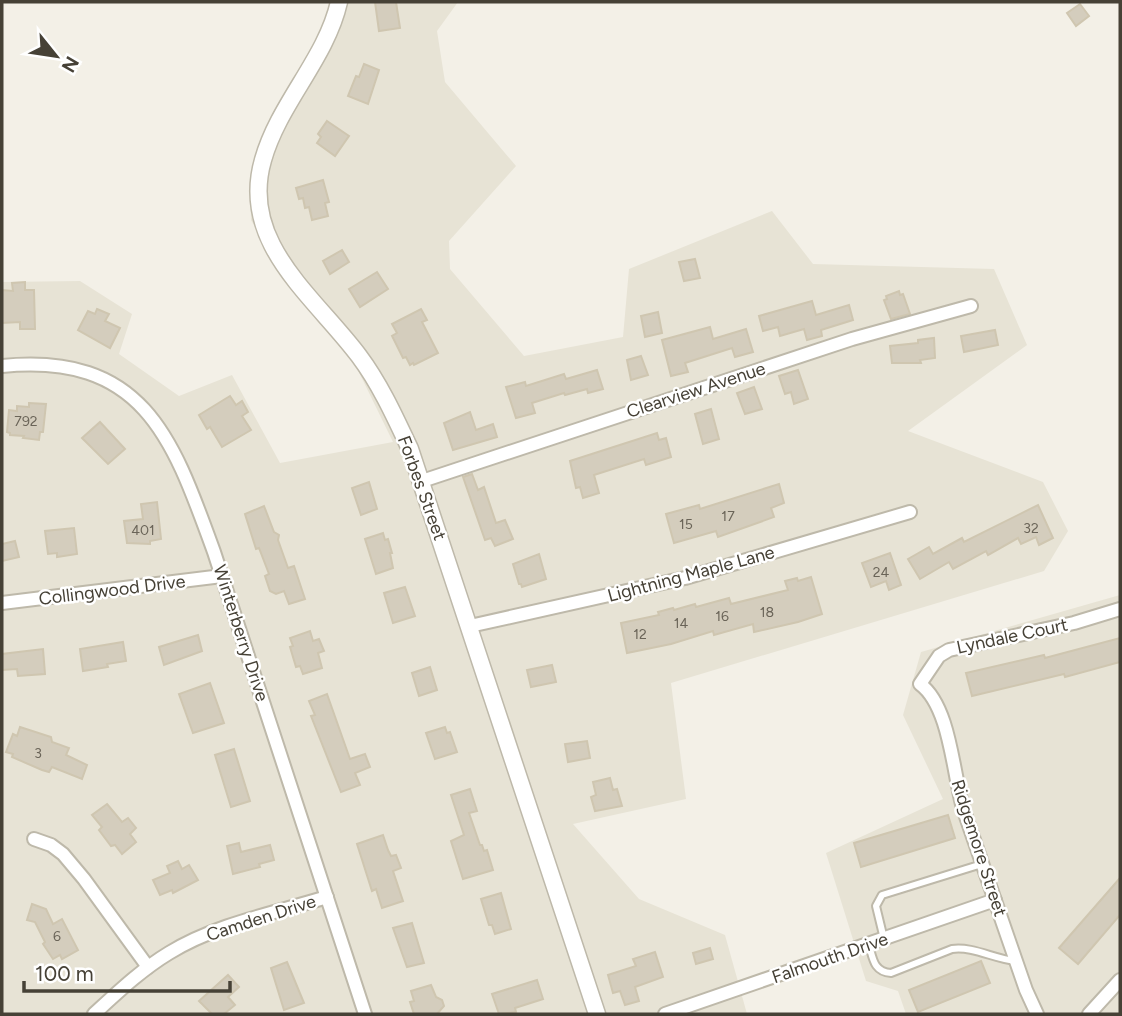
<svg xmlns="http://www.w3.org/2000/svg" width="1122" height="1016" font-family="Figtree,sans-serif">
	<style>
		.residential { fill: #e7e3d5 }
		.building { fill: #d4cdbd; stroke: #cfc6b0; stroke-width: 2 }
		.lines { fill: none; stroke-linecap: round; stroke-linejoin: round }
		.service-casing { stroke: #beb9aa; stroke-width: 10 }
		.minor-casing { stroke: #beb9aa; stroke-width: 16 }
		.tertiary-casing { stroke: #beb9aa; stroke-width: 19 }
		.service { stroke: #fff; stroke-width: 6 }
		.minor { stroke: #fff; stroke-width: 12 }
		.tertiary { stroke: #fff; stroke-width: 16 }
		.labels { text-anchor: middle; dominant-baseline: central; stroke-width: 5; stroke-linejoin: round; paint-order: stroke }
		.number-label { font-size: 14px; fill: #6a6458 }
		.street-label { font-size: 18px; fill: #464136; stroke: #fff }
	</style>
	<rect width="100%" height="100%" fill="#f3f0e7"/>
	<!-- residential -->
	<g class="residential">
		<polygon points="334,2 458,2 437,31 445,82 516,166 449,241 450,269 524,356 623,337 629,269 772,211 813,264 994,269 1027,345 908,431 1043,482 1068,531 1044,571 671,683 686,799 573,824 639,899 725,935 747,1014 2,1014 2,282 80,281 132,314 119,354 179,396 232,375 280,463 393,442 353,360 282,274 251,220 250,177 272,123 326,30"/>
		<polygon points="1120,595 1120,1014 906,1014 898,991 866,981 826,853 943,799 903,715 921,652"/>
	</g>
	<!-- building -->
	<g class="building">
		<polygon points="375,2 396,2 400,28 379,31"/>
		<polygon points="1080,4 1089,16 1076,26 1067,13"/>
		<polygon points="364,64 379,70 368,104 348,96 356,76 359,77"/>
		<polygon points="327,121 349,136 335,156 317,143 321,137 318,134"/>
		<polygon points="323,180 329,202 325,203 328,216 312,220 309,207 305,208 303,198 299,199 296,188"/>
		<polygon points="342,250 349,262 330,274 323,261"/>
		<polygon points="695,259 700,278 684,281 679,262"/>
		<polygon points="377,272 388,289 360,307 349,289"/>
		<polygon points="25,282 25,290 34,290 35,329 20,329 20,322 2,323 2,290 13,291 12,283"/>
		<polygon points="899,291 900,295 903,294 910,314 891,319 884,300 887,299 886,296"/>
		<polygon points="812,301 816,315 849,305 853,320 821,330 822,336 807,340 804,329 780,336 778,327 763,331 759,316"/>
		<polygon points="97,309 109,314 105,321 120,328 110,348 78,330 88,311 95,314"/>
		<polygon points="421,309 427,320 422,322 438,353 414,365 413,363 410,365 406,357 403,358 392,336 397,333 392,324"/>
		<polygon points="658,312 662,333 645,337 641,316"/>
		<polygon points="710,327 713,339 746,329 753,352 735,357 732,348 685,363 688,372 671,376 662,340"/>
		<polygon points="995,330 998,345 964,352 961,336"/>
		<polygon points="934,338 935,358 920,360 921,363 892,363 890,346 918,343 918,340"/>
		<polygon points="641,356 648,375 631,380 627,360"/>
		<polygon points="597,370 603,389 588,393 587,389 565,395 564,393 532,403 535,413 516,418 506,387 525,382 526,386 564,374 566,379"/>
		<polygon points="798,370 808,399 794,404 791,392 785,394 779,376"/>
		<polygon points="754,387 762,409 745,414 737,393"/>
		<polygon points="230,396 236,405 242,401 248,412 242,416 251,430 222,447 210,427 207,429 199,415"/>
		<polygon points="29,403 46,404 43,432 40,432 39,440 23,438 24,436 10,435 10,433 7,432 9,410 17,411 17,406 29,407"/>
		<polygon points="711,409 719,439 703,444 695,414"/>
		<polygon points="470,412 476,430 493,424 497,437 453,450 444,423"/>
		<polygon points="100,422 125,449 108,464 82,438"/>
		<polygon points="657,433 659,440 666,438 671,457 646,465 644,459 594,475 599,493 583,498 580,487 576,488 570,461"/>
		<polygon points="472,474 478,490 484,487 496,523 505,520 513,539 495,546 491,538 485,540 463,477"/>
		<polygon points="369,482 377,509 361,515 352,488"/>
		<polygon points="779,484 784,503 771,508 774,517 718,537 716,531 674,543 666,514 699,505 700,509"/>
		<polygon points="157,502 161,539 150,541 150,544 127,543 124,521 143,519 141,504"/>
		<polygon points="1038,505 1053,538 1039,545 1036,537 1021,544 1018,538 988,555 986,551 953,569 949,562 920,579 908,559 929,547 933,554 962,538 964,542"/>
		<polygon points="264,506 274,532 279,535 278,540 288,568 294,566 305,599 289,604 284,591 276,594 270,591 265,576 269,574 259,548 256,549 245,514"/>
		<polygon points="74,528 77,554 57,557 57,553 48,554 45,531"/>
		<polygon points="383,533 385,540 388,539 392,553 390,553 393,568 376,574 365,539"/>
		<polygon points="15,541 19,557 2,561 2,544"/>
		<polygon points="890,553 901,585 889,590 886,581 871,587 862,563"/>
		<polygon points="539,554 546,579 522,587 521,584 519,584 513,564"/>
		<polygon points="811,577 822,614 798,622 754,632 753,624 714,635 713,631 671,644 627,653 621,623 659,615 658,612 673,608 674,610 695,604 696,607 729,598 731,604 788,590 785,581 797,578 798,581"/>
		<polygon points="405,587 415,616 393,623 384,593"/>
		<polygon points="310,631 313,641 319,639 324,651 318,653 322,668 303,674 300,666 296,667 290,647 293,646 290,638"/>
		<polygon points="198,635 202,651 164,665 159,647"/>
		<polygon points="1120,638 1120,662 1065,677 1064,674 972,696 966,673 1044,655 1045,658"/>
		<polygon points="123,642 126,661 107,664 108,667 83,671 80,649"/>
		<polygon points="43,649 45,674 18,676 17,669 2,670 2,654"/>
		<polygon points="552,665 556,682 531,687 527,670"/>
		<polygon points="430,667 437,690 419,696 412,673"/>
		<polygon points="210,683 224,723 193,733 179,694"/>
		<polygon points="327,694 350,759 365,754 370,767 355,773 360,785 341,792 311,716 315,715 309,701"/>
		<polygon points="20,727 51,737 52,742 69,748 66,755 87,765 82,779 52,767 49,772 42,770 12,757 13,754 6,752 13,734 17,736"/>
		<polygon points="445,727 447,733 450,732 457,752 435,759 426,733"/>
		<polygon points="587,741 590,758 568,762 565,744"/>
		<polygon points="234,749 250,801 231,807 215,755"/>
		<polygon points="610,778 613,790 617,789 622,806 595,811 591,797 596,795 593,782"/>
		<polygon points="470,789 477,811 469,813 480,845 482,845 484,851 487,850 493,870 463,879 451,841 464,835 451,795"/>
		<polygon points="107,804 122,822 128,818 136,828 130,834 136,842 122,854 115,845 111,846 99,830 102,827 92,815"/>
		<polygon points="948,815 955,838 861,867 854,843"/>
		<polygon points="383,835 388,850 391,856 396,855 401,868 393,871 403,901 382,908 376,889 372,891 357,844"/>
		<polygon points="239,843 241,852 270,845 274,860 259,864 260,867 233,874 227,846"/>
		<polygon points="178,861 182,869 189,865 198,880 173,893 172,890 160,895 153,880 170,873 167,866"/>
		<polygon points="1120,878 1120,915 1078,964 1059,948"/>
		<polygon points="501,893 511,929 495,934 492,925 489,925 481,899"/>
		<polygon points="32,904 46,909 53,924 62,919 78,950 62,959 60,955 53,959 43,944 45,942 35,922 27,920"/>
		<polygon points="412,923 424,963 407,967 393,928"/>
		<polygon points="710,948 713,959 696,964 693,953"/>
		<polygon points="655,952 663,977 635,987 639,1001 625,1005 620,991 613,993 608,975 636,966 633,959"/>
		<polygon points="981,961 990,983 918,1012 909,990"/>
		<polygon points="287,962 304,1003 284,1010 271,968"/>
		<polygon points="228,975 239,987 228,997 235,1005 224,1014 212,1014 199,1001"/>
		<polygon points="537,980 543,999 515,1008 516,1012 499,1014 492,994"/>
		<polygon points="431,985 436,997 442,1000 444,1006 437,1014 414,1014 410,1002 414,1001 411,991"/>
	</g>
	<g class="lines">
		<defs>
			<g id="service">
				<polyline points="884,939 876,906 882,895 982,864"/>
				<path d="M869 945C873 959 874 972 891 973L952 949C973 946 994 959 1016 961"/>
			</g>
			<g id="minor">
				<path d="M2 366C144 352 173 439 214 552L365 1014"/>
				<polyline points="422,481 852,339 971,306"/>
				<polyline points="2,603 222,576"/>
				<polyline points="470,626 685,578 910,512"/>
				<polyline points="34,839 51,845 63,854 84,879 148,967"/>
				<path d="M94 1014C118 992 141 970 169 953 216 924 275 913 327 897"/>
				<polyline points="665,1014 995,900"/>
				<path d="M1037 1014 1026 990 963 808C953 773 950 706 920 684L939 656 949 650 1074 623 1120 609"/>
				<polyline points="1089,1014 1120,980"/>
			</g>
			<path id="tertiary" d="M339 2C326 59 279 103 263 160 239 243 314 296 359 356 380 384 395 417 410 449L597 1014"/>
		</defs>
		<!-- service casing -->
		<use href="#service" class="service-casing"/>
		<!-- minor casing -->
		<use href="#minor" class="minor-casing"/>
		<!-- tertiary casing -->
		<use href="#tertiary" class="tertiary-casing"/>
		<!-- service -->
		<use href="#service" class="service"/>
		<!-- minor -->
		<use href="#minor" class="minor"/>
		<!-- tertiary -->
		<use href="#tertiary" class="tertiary"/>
	</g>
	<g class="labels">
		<!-- number labels -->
		<g class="number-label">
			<text x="26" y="421">792</text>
			<text x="728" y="516">17</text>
			<text x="686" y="524">15</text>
			<text x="1031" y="528">32</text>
			<text x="143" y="530">401</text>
			<text x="881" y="572">24</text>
			<text x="767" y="612">18</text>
			<text x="722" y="616">16</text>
			<text x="681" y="623">14</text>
			<text x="640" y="634">12</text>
			<text x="38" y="753">3</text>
			<text x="57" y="936">6</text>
		</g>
		<!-- street labels -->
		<g class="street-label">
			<text transform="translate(696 390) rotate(-18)">Clearview Avenue</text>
			<text transform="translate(422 488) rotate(70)">Forbes Street</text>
			<text transform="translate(691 574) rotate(-15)">Lightning Maple Lane</text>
			<text transform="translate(112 590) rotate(-7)">Collingwood Drive</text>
			<text transform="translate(241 633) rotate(72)">Winterberry Drive</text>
			<text transform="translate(1012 636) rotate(-12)">Lyndale Court</text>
			<text transform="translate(979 848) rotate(72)">Ridgemore Street</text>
			<text transform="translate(261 918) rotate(-18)">Camden Drive</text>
			<text transform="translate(830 958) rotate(-19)">Falmouth Drive</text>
		</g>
	</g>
	<!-- border -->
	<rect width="1122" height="1016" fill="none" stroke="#464136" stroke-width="7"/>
	<!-- north arrow -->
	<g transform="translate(56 56) rotate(120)" stroke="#ffffff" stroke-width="5" paint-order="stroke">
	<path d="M0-5L12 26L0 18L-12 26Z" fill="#464136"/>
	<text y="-10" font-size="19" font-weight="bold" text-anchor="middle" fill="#464136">N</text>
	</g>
	<!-- scale -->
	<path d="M24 981v10h206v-10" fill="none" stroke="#464136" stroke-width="3.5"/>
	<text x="35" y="981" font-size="21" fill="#464136" stroke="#ffffff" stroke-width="5" paint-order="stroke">100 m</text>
</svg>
